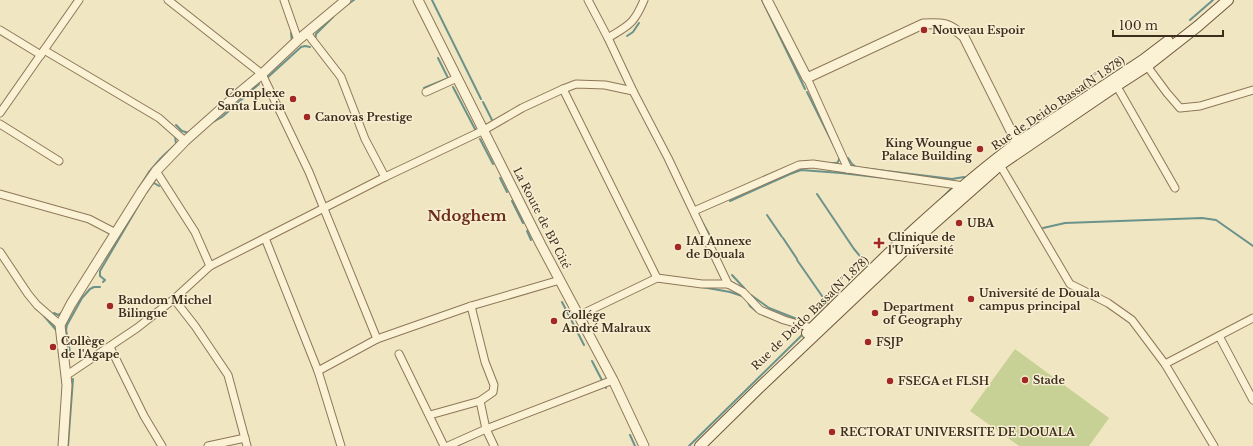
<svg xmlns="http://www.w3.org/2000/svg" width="1253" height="446" font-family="'Libre Baskerville',serif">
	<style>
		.green { fill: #c7d195 }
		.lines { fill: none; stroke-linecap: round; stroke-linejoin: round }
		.stream { stroke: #6b938b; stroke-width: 2 }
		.minor-casing { stroke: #8d7758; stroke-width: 9 }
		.tertiary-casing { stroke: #8d7758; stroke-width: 11 }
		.secondary-casing { stroke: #6f573b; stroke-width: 12 }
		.minor { stroke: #fbf2d6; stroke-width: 7 }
		.tertiary { stroke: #fbf2d6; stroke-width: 9 }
		.secondary { stroke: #fbf2d6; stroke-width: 10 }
		.poi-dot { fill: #a12823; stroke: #f8efd3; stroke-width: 1.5 }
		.labels { text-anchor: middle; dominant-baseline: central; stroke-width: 3; stroke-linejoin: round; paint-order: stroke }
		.poi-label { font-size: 11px; font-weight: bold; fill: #3c2d1d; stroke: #f8efd3; text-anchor: start }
		.street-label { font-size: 11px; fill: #3c2d1d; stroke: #f8efd3 }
		.district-label { font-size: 15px; font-weight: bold; fill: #6c2e19; stroke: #f8efd3 }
	</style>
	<rect width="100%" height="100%" fill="#f1e6c2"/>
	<!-- green -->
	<polygon class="green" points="1015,349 1109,418 1089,446 1019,446 970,411"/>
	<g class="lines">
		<!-- stream -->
		<g class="stream">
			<polyline points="432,0 481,99"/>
			<polyline points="762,0 805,89"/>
			<polyline points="345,6 354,0"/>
			<polyline points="1190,20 1213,0"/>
			<polyline points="291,33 292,42"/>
			<polyline points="627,36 633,32 639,23"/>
			<polyline points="315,40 316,34 333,17"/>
			<polyline points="438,58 449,80"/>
			<polyline points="267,78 301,47 305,46 310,47"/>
			<polyline points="453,87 476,131"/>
			<polyline points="424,88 446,79"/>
			<polyline points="807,92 836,150"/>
			<polyline points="483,102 493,122"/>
			<polyline points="213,122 222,117 259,84"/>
			<polyline points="176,125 182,131 189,133"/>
			<polyline points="480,139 493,164"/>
			<polyline points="162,157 176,144 175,136"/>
			<polyline points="848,158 852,164 856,167"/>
			<polyline points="830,163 837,163 839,160 839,158"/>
			<polyline points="862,168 952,179 964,177 965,178"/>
			<polyline points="500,178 507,192"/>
			<polyline points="152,184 154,183 159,186"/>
			<polyline points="139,188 149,172 161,158"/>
			<polyline points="817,194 854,249 870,268"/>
			<polyline points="512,201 523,223"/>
			<polyline points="730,201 790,174 801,170 841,173 902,180"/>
			<polyline points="937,203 952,188 950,187"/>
			<polyline points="767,215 782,237"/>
			<polyline points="701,220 709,234"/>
			<polyline points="1043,228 1065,223 1202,218 1216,220 1253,246"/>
			<polyline points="527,231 531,240"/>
			<polyline points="783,238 797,259"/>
			<polyline points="797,260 829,306"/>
			<polyline points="732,275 745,289"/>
			<polyline points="103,282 105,280 100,276 100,271 144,196"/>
			<polyline points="702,287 730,292 742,296"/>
			<polyline points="751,295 769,308 802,321"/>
			<polyline points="562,302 584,345"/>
			<polyline points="748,302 750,306 757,312"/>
			<polyline points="54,313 58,315 62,313"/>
			<polyline points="44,316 57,331"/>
			<polyline points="71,357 66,330 67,325 82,298 90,289 94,287 100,287"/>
			<polyline points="592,361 606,388"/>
			<polyline points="630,435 635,446"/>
			<polyline points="68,446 73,379"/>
			<polyline points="689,446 801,336 805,330 798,328"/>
		</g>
		<defs>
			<g id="minor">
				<polyline points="168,0 262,74 309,172 377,339"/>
				<polyline points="284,0 298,40"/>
				<polyline points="588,0 608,38 633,91 668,158 728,284"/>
				<polyline points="0,30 41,55"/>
				<polyline points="307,33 341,77 365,139 385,177"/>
				<path d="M608 38C629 25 634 24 644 0"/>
				<polyline points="44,50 159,118 185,141"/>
				<polyline points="1147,66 1167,93 1180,108 1200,106 1253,90"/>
				<polyline points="807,78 848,169"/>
				<polyline points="1115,83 1175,188"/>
				<polyline points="563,89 657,278"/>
				<polyline points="426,92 457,78"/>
				<polyline points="0,113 79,0"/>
				<polyline points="0,124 59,161"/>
				<polyline points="1000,165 1070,284 1108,303 1132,320 1165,364 1214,446"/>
				<polyline points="156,171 195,232 210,266"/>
				<polyline points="0,194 89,219 116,233"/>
				<polyline points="694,211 799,165 813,164 964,186"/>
				<polyline points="265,238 318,371 341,446"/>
				<polyline points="0,252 28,294 37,305 60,325"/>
				<polyline points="174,299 195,326 228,375 247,446"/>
				<polyline points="578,316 657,278 702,284 728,284 743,292 760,310 784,320 812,328"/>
				<polyline points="1219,336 1253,400"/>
				<polyline points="110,347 144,416 162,446"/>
				<polyline points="399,354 444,446"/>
				<polyline points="1165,364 1253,318"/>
				<polyline points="318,371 377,339 471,306 560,280"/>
				<polyline points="67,375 137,328 174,299 210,266 385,177 484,130 522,108 563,89 576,84 605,85 633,91"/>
				<polyline points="480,401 486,429 494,446"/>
				<polyline points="430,415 480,401 493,392 494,385 485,362 471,306"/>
				<polyline points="208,446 245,438"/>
				<polyline points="448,446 486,429 613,380"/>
			</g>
			<g id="tertiary">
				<polyline points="418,0 541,245 613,380 644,446"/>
				<path d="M767 0 807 78 923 24C943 23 949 23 964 37L1017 143"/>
				<polyline points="63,446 67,385 60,325 71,304 142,191 156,171 185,141 239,93 262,74 298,40 346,0"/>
			</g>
			<g id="secondary">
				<path d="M807 333C874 267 941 200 1017 143L1143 60 1168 41"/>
				<polyline points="700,446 759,388 912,243 1000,165 1116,86 1147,66 1198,26 1228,0"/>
			</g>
		</defs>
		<!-- minor casing -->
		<use href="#minor" class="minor-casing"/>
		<!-- tertiary casing -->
		<use href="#tertiary" class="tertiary-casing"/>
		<!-- secondary casing -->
		<use href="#secondary" class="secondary-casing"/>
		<!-- minor -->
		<use href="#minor" class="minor"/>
		<!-- tertiary -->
		<use href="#tertiary" class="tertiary"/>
		<!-- secondary -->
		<use href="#secondary" class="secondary"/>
	</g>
	<!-- markers -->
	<g class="poi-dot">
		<circle cx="924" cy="30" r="4"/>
		<circle cx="293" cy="99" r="4"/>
		<circle cx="307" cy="117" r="4"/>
		<circle cx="980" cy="149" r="4"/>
		<circle cx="959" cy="223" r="4"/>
		<path d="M877 237h4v4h4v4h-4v4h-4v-4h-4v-4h4z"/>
		<circle cx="678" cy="247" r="4"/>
		<circle cx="971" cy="299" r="4"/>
		<circle cx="110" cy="306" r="4"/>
		<circle cx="875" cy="313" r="4"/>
		<circle cx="554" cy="321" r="4"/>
		<circle cx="868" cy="342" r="4"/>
		<circle cx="53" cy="347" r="4"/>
		<circle cx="1025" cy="380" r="4"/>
		<circle cx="890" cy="381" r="4"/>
		<circle cx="832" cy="432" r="4"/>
	</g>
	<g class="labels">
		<!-- poi labels -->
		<g class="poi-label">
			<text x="932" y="30">Nouveau Espoir</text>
			<text x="285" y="93" text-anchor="end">Complexe<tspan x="285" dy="13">Santa Lucia</tspan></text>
			<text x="315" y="117">Canovas Prestige</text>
			<text x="972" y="143" text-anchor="end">King Woungue<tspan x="972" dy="13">Palace Building</tspan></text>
			<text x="967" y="223">UBA</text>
			<text x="888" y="237">Clinique de<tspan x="888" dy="13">l'Université</tspan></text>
			<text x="686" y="241">IAI Annexe<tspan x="686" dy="13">de Douala</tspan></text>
			<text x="979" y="293">Université de Douala<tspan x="979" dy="13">campus principal</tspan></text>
			<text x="118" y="300">Bandom Michel<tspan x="118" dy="13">Bilingue</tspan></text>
			<text x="883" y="307">Department<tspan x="883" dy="13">of Geography</tspan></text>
			<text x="562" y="315">Collége<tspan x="562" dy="13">André Malraux</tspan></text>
			<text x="61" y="341">Collège<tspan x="61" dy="13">de l'Agape</tspan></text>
			<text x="876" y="342">FSJP</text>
			<text x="1033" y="380">Stade</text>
			<text x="898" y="381">FSEGA et FLSH</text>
			<text x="840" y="432">RECTORAT UNIVERSITE DE DOUALA</text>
		</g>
		<!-- street labels -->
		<g class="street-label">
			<text transform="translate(1058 103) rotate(-34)">Rue de Deido Bassa(N°1.878)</text>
			<text transform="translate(542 218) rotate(63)">La Route de BP Cité</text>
			<text transform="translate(810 313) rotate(-44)">Rue de Deido Bassa(N°1.878)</text>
		</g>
		<!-- district labels -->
		<g class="district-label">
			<text x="467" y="215">Ndoghem</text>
		</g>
	</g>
	<!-- scale -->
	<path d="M1113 30v6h110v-6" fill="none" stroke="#3c2d1d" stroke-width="2"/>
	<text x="1119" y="30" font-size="12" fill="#3c2d1d" stroke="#f8efd3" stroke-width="3" paint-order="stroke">100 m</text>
</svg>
